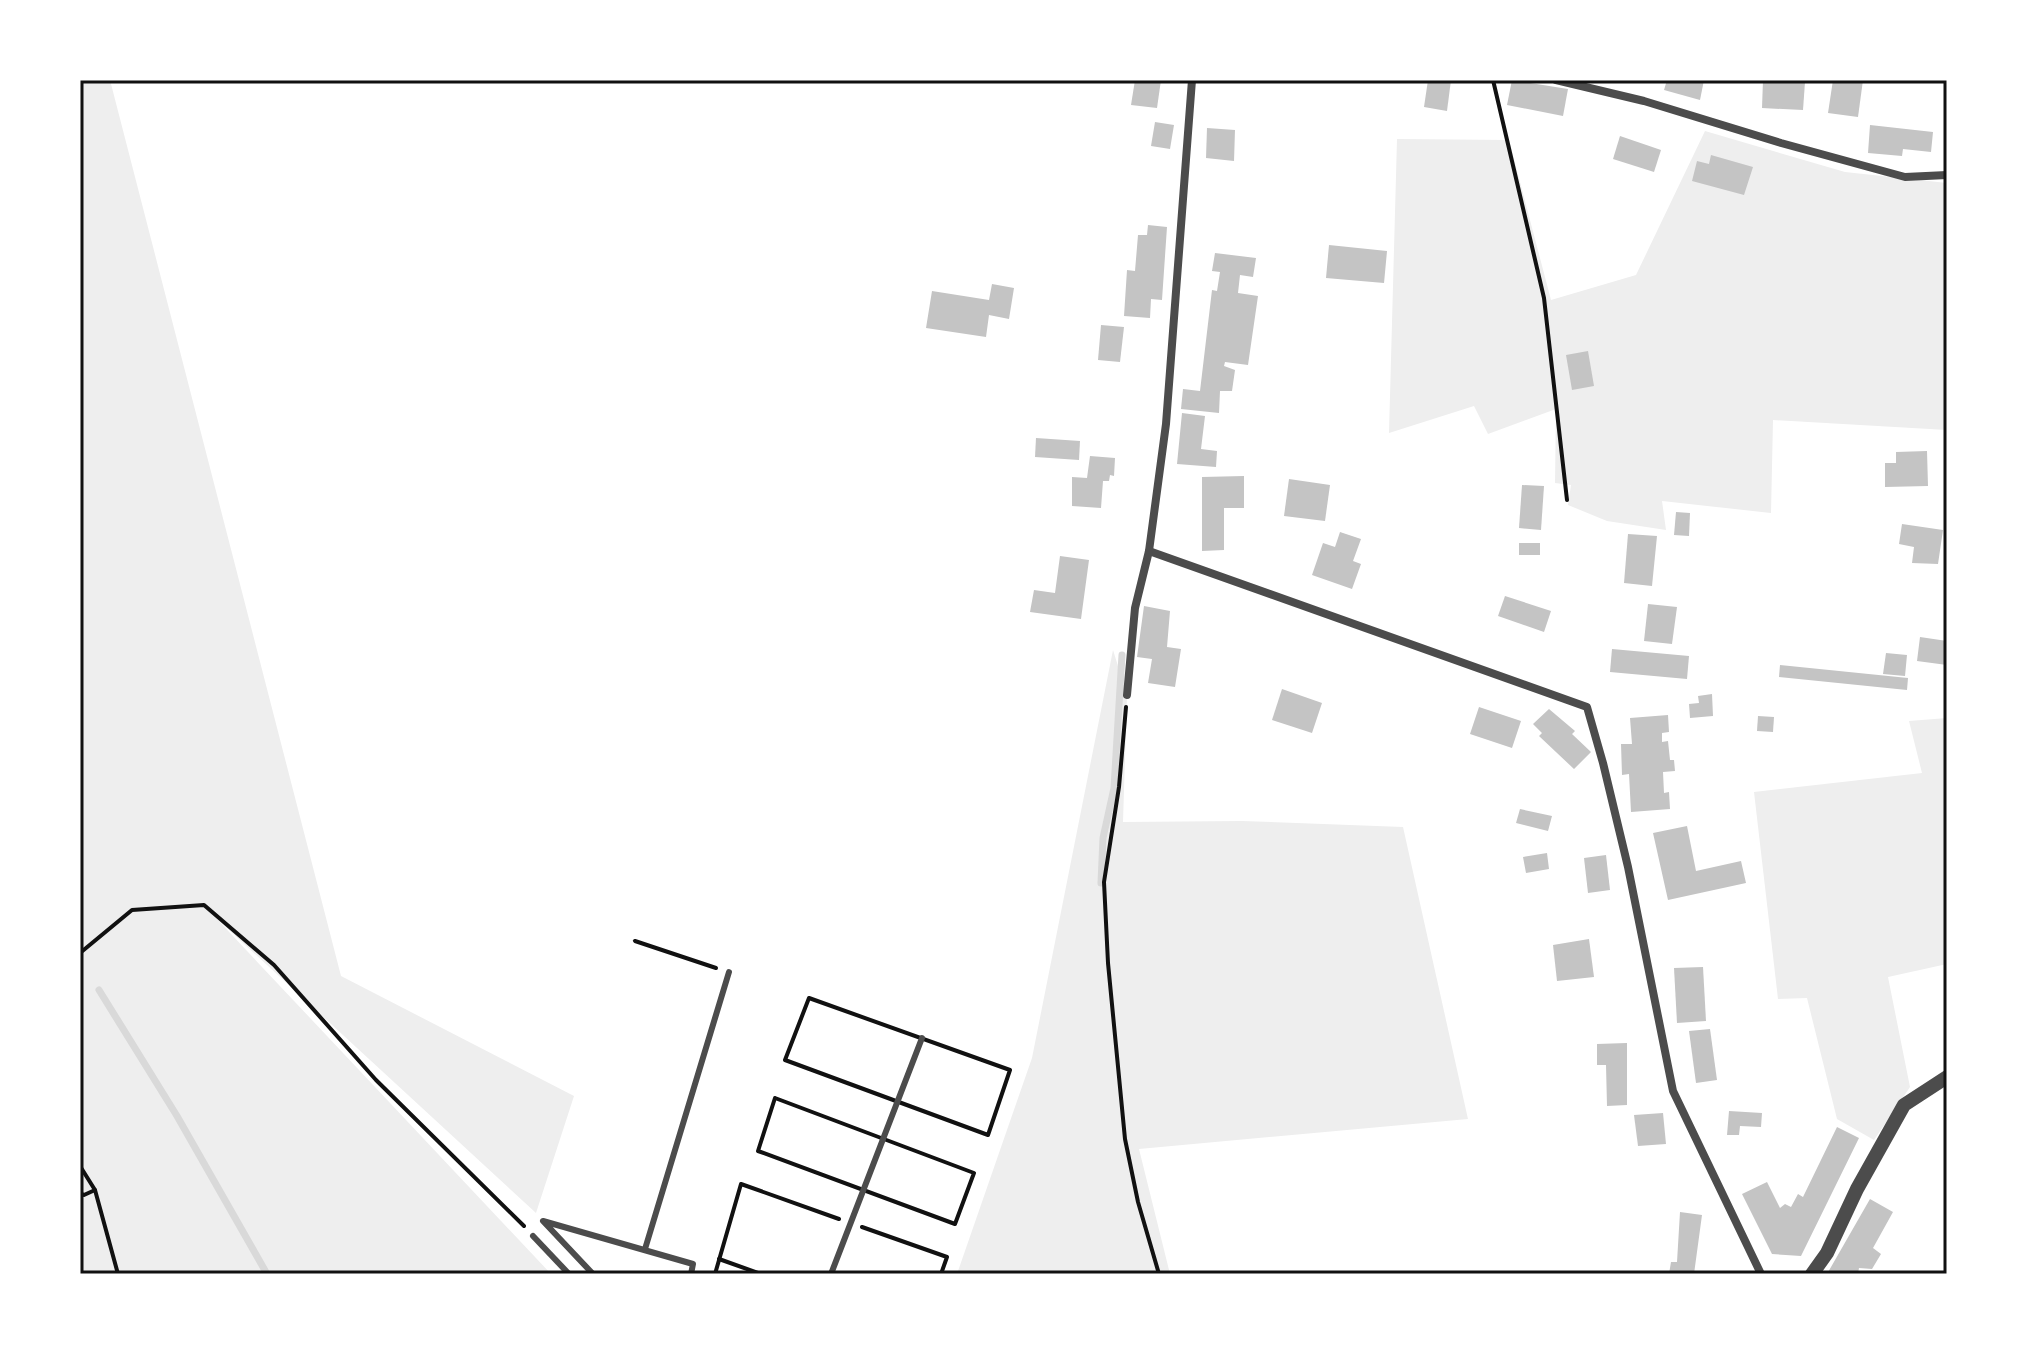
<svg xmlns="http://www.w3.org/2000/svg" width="2027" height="1354" font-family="'DM Sans',sans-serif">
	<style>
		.green { fill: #eee }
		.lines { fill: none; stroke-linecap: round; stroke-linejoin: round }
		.stream { stroke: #d9d9d9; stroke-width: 7 }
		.building { fill: #c4c4c4 }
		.path { stroke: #111; stroke-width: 4 }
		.service { stroke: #4c4c4c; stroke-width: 6 }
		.minor { stroke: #4c4c4c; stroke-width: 8 }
		.tertiary { stroke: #4c4c4c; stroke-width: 14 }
		.neatline { fill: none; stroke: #111; stroke-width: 3 }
	</style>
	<rect width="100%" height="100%" fill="#fff"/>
	<!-- green -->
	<g class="green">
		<polygon points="80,80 110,80 341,976 574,1096 536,1213 216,918 551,1274 80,1274"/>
		<polygon points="1705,131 1845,172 1947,183 1947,430 1773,420 1771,513 1662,501 1666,530 1607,521 1568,505 1571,485 1555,483 1556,409 1488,434 1474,406 1389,433 1397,139 1509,140 1551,300 1636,275"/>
		<polygon points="1113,650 1127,695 1123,822 1242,821 1403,827 1468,1119 1139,1149 1170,1274 957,1274 1032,1058"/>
		<polygon points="1947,718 1947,964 1888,977 1910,1087 1874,1140 1837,1119 1807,998 1778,999 1754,792 1922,773 1909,721"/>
	</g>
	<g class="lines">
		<!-- stream -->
		<g class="stream">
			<polyline points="1101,883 1103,838 1114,788 1122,655"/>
			<polyline points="99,990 177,1116 267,1274"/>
		</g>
	</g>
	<!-- building -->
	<g class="building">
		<polygon points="1135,80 1161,80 1157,108 1131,105"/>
		<polygon points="1428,80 1451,80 1447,111 1424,107"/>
		<polygon points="1512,80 1568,89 1563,116 1507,105"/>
		<polygon points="1667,80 1704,80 1700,100 1664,90"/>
		<polygon points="1763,80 1805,82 1803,110 1762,108"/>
		<polygon points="1833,80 1863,80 1858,117 1828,113"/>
		<polygon points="1155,122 1174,125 1170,149 1151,146"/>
		<polygon points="1870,125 1933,132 1931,152 1903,149 1902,156 1868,153"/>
		<polygon points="1207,128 1235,130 1234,161 1206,158"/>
		<polygon points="1620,136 1661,150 1654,172 1613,159"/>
		<polygon points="1711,155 1753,167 1744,195 1692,181 1697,161 1709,164"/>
		<polygon points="1148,225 1167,227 1162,300 1151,299 1150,318 1124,316 1127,270 1135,271 1138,235 1147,235"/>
		<polygon points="1329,245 1387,251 1384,283 1326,278"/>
		<polygon points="1215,253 1256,258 1253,277 1240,275 1238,293 1258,296 1248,365 1225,362 1224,366 1235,370 1232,391 1220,391 1219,413 1181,409 1183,389 1200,391 1212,290 1217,291 1220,272 1212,271"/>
		<polygon points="992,284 1014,288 1009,319 989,315 986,337 926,328 932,291 989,300"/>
		<polygon points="1101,325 1124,327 1120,362 1098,360"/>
		<polygon points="1588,351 1594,386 1572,390 1566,355"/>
		<polygon points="1182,413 1205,416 1201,449 1217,451 1216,467 1177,464"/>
		<polygon points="1036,438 1080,441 1079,460 1035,457"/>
		<polygon points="1927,451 1928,486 1885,487 1885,463 1896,463 1896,452"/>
		<polygon points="1090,456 1115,458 1114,476 1110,475 1109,481 1103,481 1101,508 1072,506 1072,477 1087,478"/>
		<polygon points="1244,476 1244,508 1224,508 1224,550 1202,551 1202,477"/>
		<polygon points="1289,479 1330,485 1325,521 1284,516"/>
		<polygon points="1522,485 1544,486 1541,530 1519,528"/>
		<polygon points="1676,512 1690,513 1689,536 1674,535"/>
		<polygon points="1902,524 1943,530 1938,564 1912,563 1914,547 1899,544"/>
		<polygon points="1340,532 1361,539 1353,561 1361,564 1352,589 1312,575 1323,543 1335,547"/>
		<polygon points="1628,534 1657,536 1652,586 1624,583"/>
		<rect x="1519" y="543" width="21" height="12"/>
		<polygon points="1060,556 1089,560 1081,619 1030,612 1034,590 1055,593"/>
		<polygon points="1505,596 1551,611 1544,632 1498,616"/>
		<polygon points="1648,604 1677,607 1672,644 1644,641"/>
		<polygon points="1144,606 1170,611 1167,647 1181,649 1175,687 1148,683 1152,659 1137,657"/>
		<polygon points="1920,637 1947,641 1947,665 1917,661"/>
		<polygon points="1612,649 1689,656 1687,679 1610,672"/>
		<polygon points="1886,653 1907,655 1905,676 1883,674"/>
		<polygon points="1780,665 1908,678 1907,690 1779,677"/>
		<polygon points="1282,689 1322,703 1312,733 1272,720"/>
		<polygon points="1712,694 1713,716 1690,718 1689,704 1699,703 1698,696"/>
		<polygon points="1479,707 1521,721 1512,748 1470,734"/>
		<polygon points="1549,709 1575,731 1572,734 1591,752 1574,769 1539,736 1542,733 1533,724"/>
		<polygon points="1668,715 1669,732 1662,733 1662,742 1668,741 1670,760 1674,760 1675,771 1663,772 1664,793 1669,792 1670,809 1631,812 1629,774 1622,775 1621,744 1632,744 1630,718"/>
		<polygon points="1758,716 1774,717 1773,732 1757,731"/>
		<polygon points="1520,809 1552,816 1548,831 1516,823"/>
		<polygon points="1687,826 1696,871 1741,861 1746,883 1668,900 1653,833"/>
		<polygon points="1547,853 1549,869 1526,873 1523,857"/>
		<polygon points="1606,855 1610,890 1588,893 1584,858"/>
		<polygon points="1589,939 1594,977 1557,981 1553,945"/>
		<polygon points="1703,967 1706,1021 1677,1023 1674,968"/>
		<polygon points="1710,1029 1717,1080 1696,1083 1689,1031"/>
		<polygon points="1627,1043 1627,1105 1607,1106 1606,1065 1597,1065 1597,1044"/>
		<polygon points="1729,1111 1762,1113 1761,1127 1740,1126 1739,1135 1727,1135"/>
		<polygon points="1663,1113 1666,1144 1638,1146 1634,1115"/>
		<polygon points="1837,1127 1859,1138 1801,1256 1772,1254 1742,1194 1767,1182 1780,1208 1785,1204 1791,1207 1798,1194 1803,1197"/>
		<polygon points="1870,1199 1893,1212 1873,1248 1881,1254 1872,1269 1859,1268 1858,1274 1827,1274"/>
		<polygon points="1680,1212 1702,1215 1694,1274 1669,1274 1671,1262 1677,1262"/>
	</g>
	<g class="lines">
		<!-- path -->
		<g class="path">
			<polyline points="1493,80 1544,298 1567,500"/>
			<polyline points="1126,707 1119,787 1104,882 1108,963 1125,1139 1138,1202 1159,1274"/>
			<polyline points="635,941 716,968"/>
			<polyline points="80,953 132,910 204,905 274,965 376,1080 524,1226"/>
			<polygon points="809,998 1010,1070 988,1135 785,1060"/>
			<polygon points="775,1098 974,1173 955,1224 758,1151"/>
			<polyline points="80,1166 95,1190 84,1195 80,1193"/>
			<polyline points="95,1190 118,1274"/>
			<polyline points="862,1227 947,1257 941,1274"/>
			<polyline points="719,1259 761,1274"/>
			<polyline points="715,1274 741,1184 839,1219"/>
		</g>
		<!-- service -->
		<g class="service">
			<polyline points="533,1236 569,1274"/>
			<polyline points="645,1249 729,972"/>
			<polyline points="593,1274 543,1221 693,1264 691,1274"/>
			<polyline points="831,1274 922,1038"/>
		</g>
		<!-- minor -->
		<g class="minor">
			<polyline points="1556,80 1644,101 1781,143 1905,177 1947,175"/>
			<polyline points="1149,551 1587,707 1603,763 1628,867 1673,1091 1761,1274"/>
			<polyline points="1127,695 1135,608 1149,551 1166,424 1192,80"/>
		</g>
		<!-- tertiary -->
		<polyline class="tertiary" points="1812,1274 1827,1253 1857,1189 1904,1105 1947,1077"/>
	</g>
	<!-- border -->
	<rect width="2027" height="1354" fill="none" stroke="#ffffff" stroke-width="164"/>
	<rect x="82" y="82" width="1863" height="1190" class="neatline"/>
</svg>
